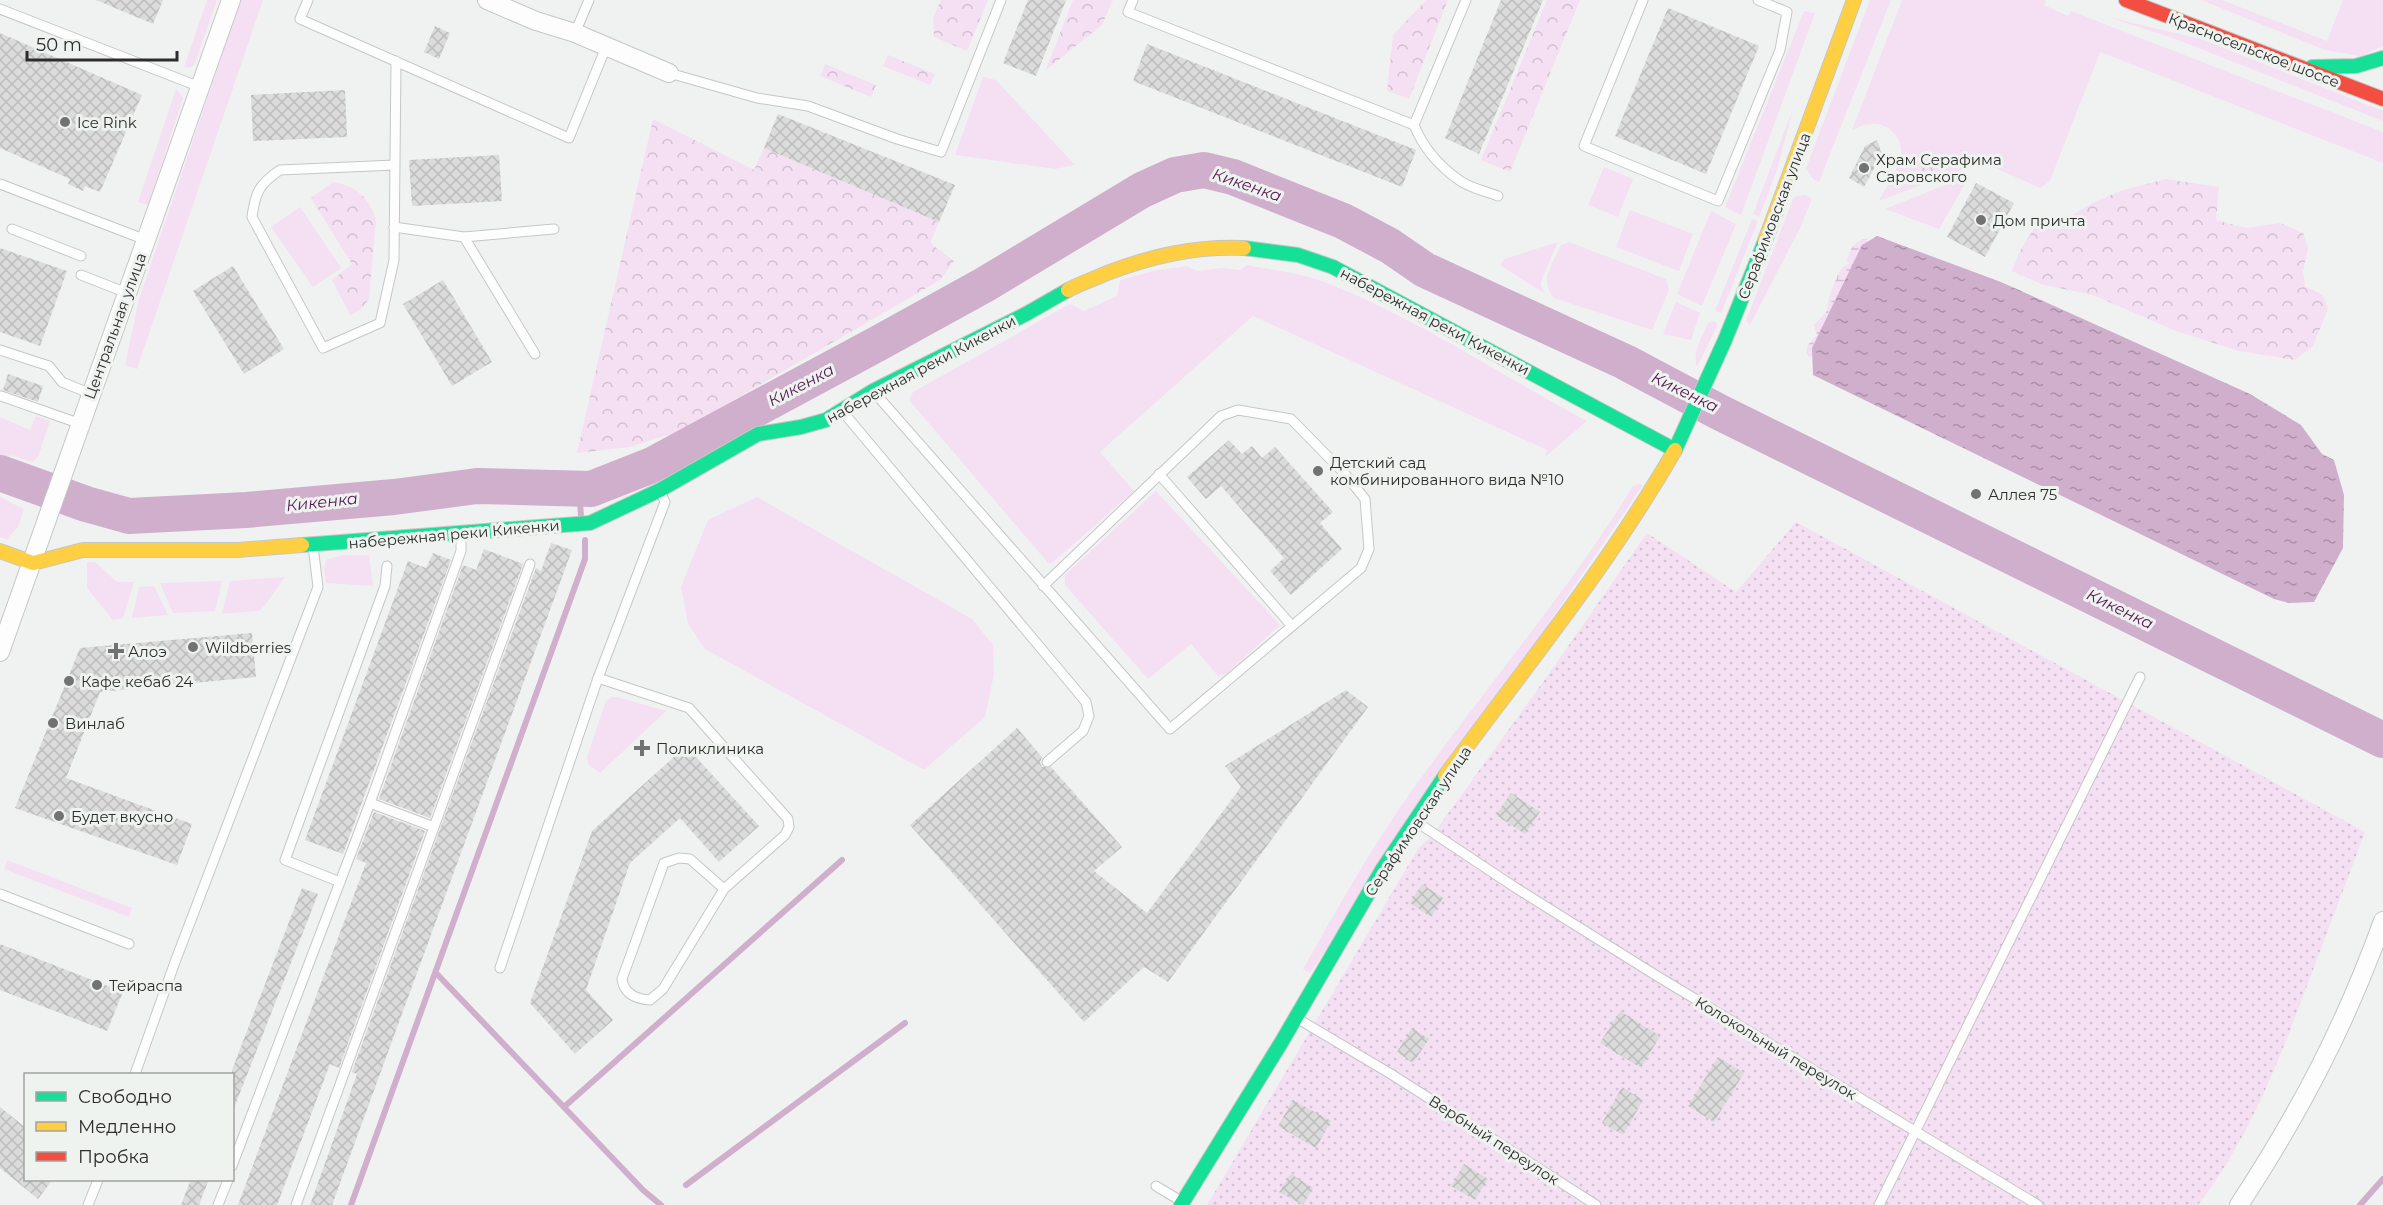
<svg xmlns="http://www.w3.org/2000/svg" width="2383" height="1205" font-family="Montserrat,sans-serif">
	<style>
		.grass { fill: #f4e0f2 }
		.forest { fill: url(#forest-crowns) }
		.wetland { fill: url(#wetland-marsh) }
		.garden { fill: url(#garden-dots) }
		.water { fill: url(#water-ripples) }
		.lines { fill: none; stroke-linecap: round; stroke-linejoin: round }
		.stream { stroke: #d0afcd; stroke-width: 6 }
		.river { stroke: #d0afcd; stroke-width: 36 }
		.building { fill: url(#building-cross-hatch) }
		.lane-casing { stroke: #c5c7c6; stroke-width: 11 }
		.street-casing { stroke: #c5c7c6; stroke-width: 20 }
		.fast-casing { stroke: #c5c7c6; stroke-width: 16 }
		.slow-casing { stroke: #c5c7c6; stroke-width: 16 }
		.jam-casing { stroke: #c5c7c6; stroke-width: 16 }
		.lane { stroke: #fdfdfd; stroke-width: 9 }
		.street { stroke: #fdfdfd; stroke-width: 18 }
		.fast { stroke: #16e098; stroke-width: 14 }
		.slow { stroke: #ffcf43; stroke-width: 14 }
		.jam { stroke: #f24e42; stroke-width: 14 }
		.poi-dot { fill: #717271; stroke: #eff3f0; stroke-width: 2 }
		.labels { text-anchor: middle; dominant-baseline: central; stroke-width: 6; stroke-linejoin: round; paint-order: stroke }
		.street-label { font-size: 15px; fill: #2c2d2c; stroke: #eff3f0 }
		.poi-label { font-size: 15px; fill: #2c2d2c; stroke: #eff3f0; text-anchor: start }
		.water-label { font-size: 16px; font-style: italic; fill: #541950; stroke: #eff3f0 }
	</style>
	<defs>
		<pattern id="forest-crowns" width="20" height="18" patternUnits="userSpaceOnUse" patternTransform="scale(1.5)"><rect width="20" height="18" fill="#f4e0f2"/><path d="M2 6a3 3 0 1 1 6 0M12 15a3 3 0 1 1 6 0" fill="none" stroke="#d1c0d0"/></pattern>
		<pattern id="wetland-marsh" width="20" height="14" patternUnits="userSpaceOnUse" patternTransform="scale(1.5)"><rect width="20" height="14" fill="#f4e0f2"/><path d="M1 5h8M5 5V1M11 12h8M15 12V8" fill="none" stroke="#d1c0d0"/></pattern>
		<pattern id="garden-dots" width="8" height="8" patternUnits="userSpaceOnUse" patternTransform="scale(1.5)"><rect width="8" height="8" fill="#f4e0f2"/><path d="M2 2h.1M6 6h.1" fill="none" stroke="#d1c0d0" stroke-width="1.8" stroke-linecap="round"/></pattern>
		<pattern id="water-ripples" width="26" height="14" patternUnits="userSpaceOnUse" patternTransform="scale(1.5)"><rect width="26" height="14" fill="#d0afcd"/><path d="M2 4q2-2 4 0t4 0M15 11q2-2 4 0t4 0" fill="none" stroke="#a98fa7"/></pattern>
		<pattern id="building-cross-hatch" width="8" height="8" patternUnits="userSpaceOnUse" patternTransform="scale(1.5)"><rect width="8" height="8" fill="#dadbda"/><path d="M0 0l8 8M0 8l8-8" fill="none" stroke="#bbbcbb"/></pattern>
	</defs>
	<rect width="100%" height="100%" fill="#f0f2f1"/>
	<!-- grass -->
	<g class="grass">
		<polygon points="207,0 217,0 195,63 192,67 184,67"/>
		<polygon points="241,0 263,0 137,369 125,365 139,299"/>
		<polygon points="1870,0 1891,0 1819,182 1813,179 1806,168"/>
		<path d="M1902 0H2044L2046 1 2044 5 2068 16 2071 11 2383 132V163L2100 52 2050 181 2040 188 1975 159 1970 167 1879 201C1886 187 1900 168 1901 153 1903 137 1886 121 1870 124 1864 124 1858 128 1852 130Z"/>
		<polygon points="2201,0 2222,0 2327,41 2343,0 2383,0 2383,46 2360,56 2325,50"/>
		<polygon points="1804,11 1815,13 1741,215 1725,207"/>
		<polygon points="2108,17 2201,39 2383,111 2383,121 2178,40"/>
		<polygon points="983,77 996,80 1075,165 1055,169 955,155"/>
		<polygon points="176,89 183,98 148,205 138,202"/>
		<polygon points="1793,109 1777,170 1759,217 1753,214"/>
		<polygon points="1604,167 1633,179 1618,217 1588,205"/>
		<polygon points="1970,175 1939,229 1885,209"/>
		<polygon points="1806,195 1812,199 1800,228 1750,325 1746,321 1793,199 1796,196"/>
		<polygon points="300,207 341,268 313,287 271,227"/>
		<polygon points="1630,210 1693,234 1679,271 1616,247"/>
		<polygon points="1711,211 1736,224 1702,306 1677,294"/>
		<polygon points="1752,219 1758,221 1721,313 1715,311"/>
		<polygon points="1558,242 1542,279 1541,285 1545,294 1500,265 1504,259"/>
		<path d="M1569 242 1666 279 1669 290 1652 330 1554 298C1539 279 1552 265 1561 245Z"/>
		<path d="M1247 265C1270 270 1297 272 1319 280 1413 315 1498 374 1587 421L1545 457 1547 450 1253 316 1100 452 1134 491 1052 563H1048L909 400 913 392 1070 304 1084 311 1117 296 1120 280 1153 271 1186 266 1197 271 1222 268 1240 270Z"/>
		<polygon points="1676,302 1700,313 1691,340 1663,334"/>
		<path d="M1714 321 1718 324 1697 367C1692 351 1702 338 1708 323Z"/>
		<polygon points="36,416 50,421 38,457 32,462 10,455 8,459 0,456 0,417 30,430"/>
		<path d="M1639 484 1643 485 1310 973 1303 969C1334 914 1365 859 1401 806 1476 698 1565 597 1633 486Z"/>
		<polygon points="1156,491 1280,625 1226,674 1218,676 1191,644 1148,679 1065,585 1065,575"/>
		<polygon points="0,497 24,509 18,527 7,539 0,537"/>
		<polygon points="757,497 972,619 993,645 994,674 985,717 924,770 705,649 688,624 681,587 708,520"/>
		<polygon points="343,555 369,555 373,586 326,583 324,571 326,560"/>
		<polygon points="87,562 95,562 117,582 134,582 123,618 113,620 87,588"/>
		<polygon points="285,577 265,605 259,611 222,614 230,581"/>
		<polygon points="222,581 215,611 173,613 160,583"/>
		<polygon points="154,586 168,615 132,618 139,587"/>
		<polygon points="611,697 617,697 666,711 600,773 588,764 587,757 606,701"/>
		<polygon points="7,860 132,908 129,917 4,869"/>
	</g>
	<!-- forest -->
	<g class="forest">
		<polygon points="941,0 988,0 967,51 934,37 933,18"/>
		<polygon points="1073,0 1113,0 1102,25 1045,71"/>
		<polygon points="1426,0 1448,0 1409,99 1387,91 1393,35"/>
		<polygon points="1547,0 1580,0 1510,172 1481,160"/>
		<polygon points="888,55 935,74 930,85 883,66"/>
		<polygon points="825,64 876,85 871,97 820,76"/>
		<polygon points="653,119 754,170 764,148 939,222 930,243 954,261 940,280 680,431 630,447 577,453"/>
		<polygon points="1931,151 1955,163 1950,173 1936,178 1921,171"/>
		<polygon points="2166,179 2219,187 2216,220 2246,228 2280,223 2303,233 2308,249 2303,271 2305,286 2323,295 2328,309 2313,346 2295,360 2239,351 2176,331 2093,295 2044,285 2012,271 2020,251 2041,217 2066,219 2094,202 2123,190"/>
		<path d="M333 182C356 186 369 197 376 220L369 299 360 310 350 315 332 280 352 264 311 198Z"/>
	</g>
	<!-- wetland -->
	<path class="wetland" d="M1863 239H1867L1869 247 1816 356 1809 357 1806 352 1808 345 1817 335 1814 325 1827 311 1829 297 1839 272 1843 266 1849 264 1847 260C1850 249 1853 244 1863 239Z"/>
	<!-- garden -->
	<path class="garden" d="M1796 522 2365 832C2345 886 2324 940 2304 994 2276 1068 2247 1142 2198 1205H1207L1418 849 1434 833 1548 675 1647 533 1736 592Z"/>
	<!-- water -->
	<g class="water">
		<polygon points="1877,236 2001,282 2250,394 2301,425 2322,454 2334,460 2344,495 2343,548 2314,602 2289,603 2274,599 1813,375 1812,348 1862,245"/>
		<polygon points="1650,362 1664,370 1655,393 1647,394 1635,387 1641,373"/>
	</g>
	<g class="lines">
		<!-- stream -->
		<g class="stream">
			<polyline points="1713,423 1719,412"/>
			<polyline points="579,490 581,516"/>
			<polyline points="436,973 643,1190 661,1205"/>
			<polyline points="564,1107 842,860"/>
			<polyline points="686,1185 905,1023"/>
			<polyline points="351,1205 585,559 585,540"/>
			<polyline points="2360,1205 2383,1179"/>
		</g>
		<!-- river -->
		<polyline class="river" points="0,473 86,504 129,516 246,510 394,497 477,486 591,489 652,465 877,344 984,285 1142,190 1175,175 1204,170 1233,177 1343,221 1390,246 1425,270 1625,362 1719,412 2383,740"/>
	</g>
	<!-- building -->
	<g class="building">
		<polygon points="96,0 163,0 153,24"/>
		<polygon points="1028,0 1066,0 1036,76 1003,63"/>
		<polygon points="1501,0 1543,0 1479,154 1445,138"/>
		<polygon points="1668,8 1759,46 1706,174 1615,136"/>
		<polygon points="435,26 450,33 439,59 424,52"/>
		<polygon points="0,33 142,95 100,192 85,186 83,191 68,184 70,179 0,148"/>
		<polygon points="1147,44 1416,150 1402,187 1133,81"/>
		<polygon points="345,90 347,137 253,141 251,95"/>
		<polygon points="778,114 955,185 939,222 764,148"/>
		<polygon points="1877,140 1882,154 1864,187 1849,178 1865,146"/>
		<polygon points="499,155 502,201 412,206 409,160"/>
		<polygon points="1976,183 2014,203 1985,257 1947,237"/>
		<polygon points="0,248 67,271 40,346 0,332"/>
		<polygon points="233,266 284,349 244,374 193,291"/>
		<polygon points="443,280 492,362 452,386 403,304"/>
		<polygon points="8,374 43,386 38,402 3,390"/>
		<polygon points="1229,440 1242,454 1252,446 1262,458 1275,447 1333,512 1320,523 1342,549 1291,595 1270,571 1284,558 1221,486 1206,499 1187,477"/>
		<polygon points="551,543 572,550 332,1205 310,1205 357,1074 352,1072 440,829 536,568 541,571"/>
		<polygon points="484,549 523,564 430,818 379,799 463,565 476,570"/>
		<polygon points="433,553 451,560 343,854 305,840 408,561 426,568"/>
		<polygon points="252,633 256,677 100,692 66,778 192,824 177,865 15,808 80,648"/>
		<polygon points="1346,690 1368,707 1168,982 1144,967 1084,1022 910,825 1017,728 1042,757 1040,763 1042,767 1051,767 1122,847 1094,871 1147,913 1241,787 1225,766"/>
		<polygon points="686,746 759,826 719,862 680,818 630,863 586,990 613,1020 575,1054 530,1003 592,831"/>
		<polygon points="1511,793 1540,812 1525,834 1496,815"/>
		<polygon points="374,812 425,831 339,1068 330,1064 277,1205 238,1205 366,863 356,859"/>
		<polygon points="1422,884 1443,898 1431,917 1410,903"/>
		<polygon points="302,888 318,894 232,1113 232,1070"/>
		<polygon points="0,944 123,992 107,1031 0,990"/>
		<polygon points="1620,1011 1660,1036 1641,1068 1600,1043"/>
		<polygon points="1412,1028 1429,1039 1413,1063 1397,1052"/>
		<polygon points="1718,1057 1744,1073 1714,1122 1688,1106"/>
		<polygon points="1622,1087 1643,1100 1623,1135 1602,1123"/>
		<polygon points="1293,1100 1331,1121 1316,1148 1278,1126"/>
		<polygon points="0,1107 26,1128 26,1179 53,1179 38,1199 0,1168"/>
		<polygon points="1464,1164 1488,1179 1475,1200 1451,1186"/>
		<polygon points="1291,1174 1313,1188 1303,1205 1279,1192"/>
		<polygon points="191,1179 209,1179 199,1205 181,1205"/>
	</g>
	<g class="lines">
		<defs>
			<g id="lane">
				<polyline points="308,0 300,19 569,138 606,47"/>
				<polyline points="1133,0 1128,12 1414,125 1466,0"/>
				<polyline points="1643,0 1584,146 1718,201 1780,50 1787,12 1758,0"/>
				<polyline points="0,9 200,87"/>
				<polyline points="575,33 589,0"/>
				<polyline points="669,73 757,98 808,106 897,139 941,152 1001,0"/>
				<path d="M1414 125C1423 147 1439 166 1459 180 1469 188 1486 191 1498 196"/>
				<path d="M395 165 280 170C259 184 255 193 252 217L323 348 380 323 394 260 396 61"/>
				<polyline points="0,184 146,240"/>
				<polyline points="394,227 464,237 554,229"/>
				<polyline points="12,229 81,256"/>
				<polyline points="464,237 535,354"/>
				<polyline points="81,275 127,293"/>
				<polyline points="0,350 49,366 62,382 91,394"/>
				<polyline points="874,392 1170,729 1361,568 1369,549 1365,499 1345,474 1291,419 1238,410 1221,416 1043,586"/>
				<polyline points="1,396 81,424"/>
				<polyline points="843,412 1086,702 1089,716 1083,731 1047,762"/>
				<polyline points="1159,474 1292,626"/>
				<path d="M598 678 689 708 788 819 789 827 785 835 724 889 663 989 650 1000C636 999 624 994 622 979L664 863 679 858 690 859 724 889"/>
				<polyline points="370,803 434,827"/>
				<polyline points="1415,821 1516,888 1657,976 2038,1205"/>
				<polyline points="340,882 285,860 385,586 387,566"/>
				<polyline points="0,894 129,944"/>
				<polyline points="500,968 598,678 665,502 661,493"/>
				<polyline points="1298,1019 1391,1074 1596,1205"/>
				<polyline points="135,1074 175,962 318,587 313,546"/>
				<polyline points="232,1166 370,803 461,551 461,535"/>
				<polyline points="1156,1186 1181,1201"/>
				<polyline points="88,1205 98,1180"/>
				<polyline points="218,1205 228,1180"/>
				<polyline points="296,1205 530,564"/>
				<polyline points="1879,1205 2140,677"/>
			</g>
			<g id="street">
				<polyline points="487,0 536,21 575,33 669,73"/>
				<polyline points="0,652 231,0"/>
				<path d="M2239 1205C2300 1112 2345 1026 2383 921"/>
			</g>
			<g id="fast">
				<polyline points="2312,67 2356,66 2383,58"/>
				<polyline points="1244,248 1298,255 1333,267 1675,450 1725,340 1765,241"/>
				<polyline points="302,545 590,523 660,490 758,434 801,427 826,420 873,391 1026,314 1068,290"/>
				<polyline points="1181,1205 1281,1043 1382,870 1445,776"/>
			</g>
			<g id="slow">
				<polyline points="1765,241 1854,0"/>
				<path d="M1068 290C1081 283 1094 279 1107 273 1152 256 1195 246 1244 248"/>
				<polyline points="0,551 33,563 83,550 238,550 302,545"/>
				<path d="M1445 776C1525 667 1607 568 1675 450"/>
			</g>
			<polyline id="jam" points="2126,0 2383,99"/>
		</defs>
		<!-- lane casing -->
		<use href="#lane" class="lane-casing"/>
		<!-- street casing -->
		<use href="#street" class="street-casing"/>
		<!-- fast casing -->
		<use href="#fast" class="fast-casing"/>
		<!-- slow casing -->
		<use href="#slow" class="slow-casing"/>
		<!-- jam casing -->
		<use href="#jam" class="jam-casing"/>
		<!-- lane -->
		<use href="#lane" class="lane"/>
		<!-- street -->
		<use href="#street" class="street"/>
		<!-- fast -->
		<use href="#fast" class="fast"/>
		<!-- slow -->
		<use href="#slow" class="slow"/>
		<!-- jam -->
		<use href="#jam" class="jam"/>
	</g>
	<!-- markers -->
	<g class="poi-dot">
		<circle cx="65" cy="122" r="6"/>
		<circle cx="1864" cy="168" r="6"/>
		<circle cx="1981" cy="220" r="6"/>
		<circle cx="1318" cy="471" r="6"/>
		<circle cx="1976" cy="494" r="6"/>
		<circle cx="193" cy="647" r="6"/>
		<path d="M113 642h6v6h6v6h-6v6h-6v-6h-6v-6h6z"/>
		<circle cx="69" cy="681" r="6"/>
		<circle cx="53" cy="723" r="6"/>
		<path d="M639 739h6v6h6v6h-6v6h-6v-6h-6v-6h6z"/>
		<circle cx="59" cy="816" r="6"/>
		<circle cx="97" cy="985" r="6"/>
	</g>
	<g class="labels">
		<!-- street labels -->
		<g class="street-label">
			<text transform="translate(2254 50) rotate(21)">Красносельское шоссе</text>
			<text transform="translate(1774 216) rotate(-69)">Серафимовская улица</text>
			<text transform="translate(1435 321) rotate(28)">набережная реки Кикенки</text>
			<text transform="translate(115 326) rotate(-70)">Центральная улица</text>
			<text transform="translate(921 369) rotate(-28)">набережная реки Кикенки</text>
			<text transform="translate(454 534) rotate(-5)">набережная реки Кикенки</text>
			<text transform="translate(1418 821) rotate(-56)">Серафимовская улица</text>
			<text transform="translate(1776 1048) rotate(31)">Колокольный переулок</text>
			<text transform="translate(1494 1140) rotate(33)">Вербный переулок</text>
		</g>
		<!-- poi labels -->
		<g class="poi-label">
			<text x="77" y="122">Ice Rink</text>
			<text x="1876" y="159">Храм Серафима<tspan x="1876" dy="17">Саровского</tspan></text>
			<text x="1993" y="220">Дом причта</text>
			<text x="1330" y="462">Детский сад<tspan x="1330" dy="17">комбинированного вида №10</tspan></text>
			<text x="1988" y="494">Аллея 75</text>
			<text x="205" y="647">Wildberries</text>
			<text x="128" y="651">Алоэ</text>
			<text x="81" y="681">Кафе кебаб 24</text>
			<text x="65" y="723">Винлаб</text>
			<text x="656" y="748">Поликлиника</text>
			<text x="71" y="816">Будет вкусно</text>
			<text x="109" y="985">Тейраспа</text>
		</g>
		<!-- water labels -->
		<g class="water-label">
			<text transform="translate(1247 185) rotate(19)">Кикенка</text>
			<text transform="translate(801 385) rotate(-28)">Кикенка</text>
			<text transform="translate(1685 392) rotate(26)">Кикенка</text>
			<text transform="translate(322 502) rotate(-6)">Кикенка</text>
			<text transform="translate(2120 609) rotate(26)">Кикенка</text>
		</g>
	</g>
	<!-- legend -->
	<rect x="24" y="1073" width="210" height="108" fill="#eff3f0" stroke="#a1a4a2" stroke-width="1.5"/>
	<rect x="36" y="1092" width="30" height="9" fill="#16e098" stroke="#a1a4a2" stroke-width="1.5"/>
	<text x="78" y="1103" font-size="18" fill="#2c2d2c">Свободно</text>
	<rect x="36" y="1122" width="30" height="9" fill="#ffcf43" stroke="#a1a4a2" stroke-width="1.5"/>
	<text x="78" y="1133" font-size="18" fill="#2c2d2c">Медленно</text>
	<rect x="36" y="1152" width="30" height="9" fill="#f24e42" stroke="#a1a4a2" stroke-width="1.5"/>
	<text x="78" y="1163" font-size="18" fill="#2c2d2c">Пробка</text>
	<!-- scale -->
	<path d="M27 51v9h150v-9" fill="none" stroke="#2c2d2c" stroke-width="3"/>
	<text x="36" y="51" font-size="18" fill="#2c2d2c" stroke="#eff3f0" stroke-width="4.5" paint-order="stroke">50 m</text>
</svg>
